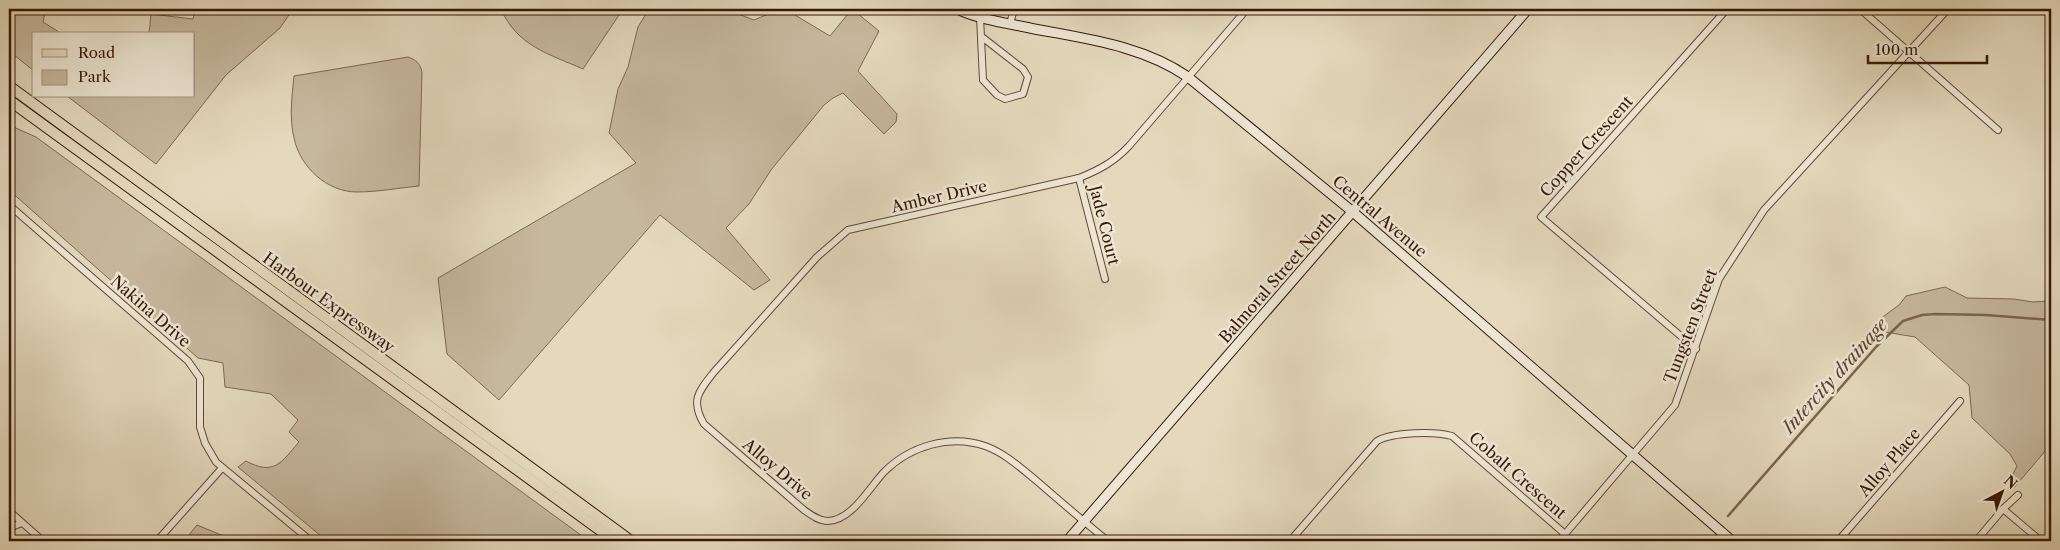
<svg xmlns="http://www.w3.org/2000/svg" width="2060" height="550" font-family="'Libre Caslon Text',serif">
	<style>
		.green { fill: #c6b89e; stroke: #7e6852 }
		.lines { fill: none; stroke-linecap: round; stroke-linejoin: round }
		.stream { stroke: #7b644e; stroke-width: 2.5 }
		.street-casing { stroke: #624833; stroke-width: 8 }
		.secondary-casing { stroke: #361805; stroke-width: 11 }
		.primary-casing { stroke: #361805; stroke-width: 12 }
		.street { stroke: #ede6d4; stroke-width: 6 }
		.secondary { stroke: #ede6d4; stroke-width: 9 }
		.primary { stroke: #e4d9bd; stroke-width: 10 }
		.labels { text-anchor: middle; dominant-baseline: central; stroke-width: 5; stroke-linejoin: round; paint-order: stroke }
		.street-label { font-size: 16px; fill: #361805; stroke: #ede6d4 }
		.water-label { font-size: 18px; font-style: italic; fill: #5e442f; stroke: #ede6d4 }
	</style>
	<rect width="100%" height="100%" fill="#e4d9bd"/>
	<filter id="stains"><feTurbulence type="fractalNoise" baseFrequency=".004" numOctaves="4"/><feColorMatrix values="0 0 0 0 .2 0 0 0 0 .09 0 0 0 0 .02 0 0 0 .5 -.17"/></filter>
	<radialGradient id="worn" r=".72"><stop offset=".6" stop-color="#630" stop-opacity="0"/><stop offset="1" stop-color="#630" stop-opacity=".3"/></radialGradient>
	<!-- green -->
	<g class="green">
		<polygon points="9,9 46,9 43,22 62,34 34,34 34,71 9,51"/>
		<polygon points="195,9 293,9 280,28 226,75 156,164 67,96 194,96 194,34 149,34 151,14 193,19"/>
		<path d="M501 9H623L583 69C549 54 517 46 501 9Z"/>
		<polygon points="649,9 725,9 754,20 780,9 785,9 830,36 852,9 879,31 858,71 897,114 896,122 884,134 843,93 833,98 824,105 771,170 749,204 726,228 770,280 754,290 660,215 499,400 447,354 438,278 636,163 609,133 618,89 628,67 638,27"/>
		<path d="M408 57C416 60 420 63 422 72L419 186C398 188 377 192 357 192 327 192 300 167 294 138 289 118 292 96 294 76Z"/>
		<path d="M9 125 36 137 589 541H327L238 467 246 461C274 476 281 463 299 442L289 432 298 420 271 394 225 387 223 363 198 358 9 190Z"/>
		<polygon points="1945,287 1967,298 2014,299 2033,302 2051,301 2051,444 2014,488 2010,480 2017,466 2010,454 1972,418 1969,385 1915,337 1879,331 1880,319 1899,305 1906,296"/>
		<polygon points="197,525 236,541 184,541"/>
	</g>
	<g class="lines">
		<!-- stream -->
		<polyline class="stream" points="1728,516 1876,347 1903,321 1922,315 1935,314 1986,315 2051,320"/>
		<defs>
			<g id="street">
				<polyline points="1860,9 1998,130"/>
				<polyline points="980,17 983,80 997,95 1005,99 1023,94 1028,77 1023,69 982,37"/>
				<polyline points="1010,24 1014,9"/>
				<polyline points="1079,178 1105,279"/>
				<polyline points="9,205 188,361 200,378 200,427 205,443 216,462 311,541"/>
				<polyline points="1696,349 1541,217 1727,9"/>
				<polyline points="2003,509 2041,541"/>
				<polyline points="9,511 43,541"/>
				<polyline points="9,528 22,523"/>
				<polyline points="157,541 222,468"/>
				<path d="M1108 541C1084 522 1061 502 1038 482 1022 469 1005 453 985 446 950 434 910 446 884 472 869 488 852 520 828 521 819 521 811 515 804 510L704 424C690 400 699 391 714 372L817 257 848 230 1079 178C1099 170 1114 162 1129 146L1247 9"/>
				<path d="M1290 541 1377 441C1393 432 1434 431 1452 436L1565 534"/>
				<polyline points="1559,541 1675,405 1719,279 1764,210 1948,9"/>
				<polyline points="1838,541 1960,401"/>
				<polyline points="1976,541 2003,509 2018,495"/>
			</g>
			<g id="secondary">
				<path d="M957 9C976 18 999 22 1020 26 1077 38 1139 43 1188 77L1353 212 1732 541"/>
				<polyline points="1067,541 1528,9"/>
			</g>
			<g id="primary">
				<polyline points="9,86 631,541"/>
				<polyline points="9,100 615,541"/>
			</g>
		</defs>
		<!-- street casing -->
		<use href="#street" class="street-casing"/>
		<!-- secondary casing -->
		<use href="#secondary" class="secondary-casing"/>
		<!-- primary casing -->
		<use href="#primary" class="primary-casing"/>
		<!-- street -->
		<use href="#street" class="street"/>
		<!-- secondary -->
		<use href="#secondary" class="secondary"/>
		<!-- primary -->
		<use href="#primary" class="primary"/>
	</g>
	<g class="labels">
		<!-- street labels -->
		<g class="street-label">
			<text transform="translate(1586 146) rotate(-48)">Copper Crescent</text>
			<text transform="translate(939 196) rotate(-13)">Amber Drive</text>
			<text transform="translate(1380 216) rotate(40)">Central Avenue</text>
			<text transform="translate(1105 225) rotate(76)">Jade Court</text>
			<text transform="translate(1277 277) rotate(-49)">Balmoral Street North</text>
			<text transform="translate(329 302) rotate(36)">Harbour Expressway</text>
			<text transform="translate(151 311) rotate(41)">Nakina Drive</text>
			<text transform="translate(1690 326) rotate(-69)">Tungsten Street</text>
			<text transform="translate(1889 462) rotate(-49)">Alloy Place</text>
			<text transform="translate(778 469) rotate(40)">Alloy Drive</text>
			<text transform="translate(1518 475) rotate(41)">Cobalt Crescent</text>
		</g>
		<!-- water labels -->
		<g class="water-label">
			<text transform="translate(1835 376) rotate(-48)">Intercity drainage</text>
		</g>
	</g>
	<!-- margin -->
	<rect width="2060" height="550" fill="none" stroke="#e4d9bd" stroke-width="30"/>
	<rect x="10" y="10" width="2040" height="530" fill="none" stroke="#361805" stroke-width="2.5"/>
	<rect x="15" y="15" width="2030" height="520" fill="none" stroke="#361805"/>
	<!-- legend -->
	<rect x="32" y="32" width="162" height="65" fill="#ede6d4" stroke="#a49481"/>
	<rect x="42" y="49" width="25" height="8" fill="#e4d9bd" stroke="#a49481"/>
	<text x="78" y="58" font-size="15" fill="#361805">Road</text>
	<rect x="42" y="70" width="25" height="15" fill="#c6b89e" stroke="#a49481"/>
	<text x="78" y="82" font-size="15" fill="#361805">Park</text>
	<!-- north arrow -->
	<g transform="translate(2002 492) rotate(41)" stroke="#ede6d4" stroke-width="4" paint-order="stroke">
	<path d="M0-4L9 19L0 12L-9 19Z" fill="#361805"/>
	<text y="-8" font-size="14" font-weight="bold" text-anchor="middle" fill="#361805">N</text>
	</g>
	<!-- scale -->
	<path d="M1868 55v8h119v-8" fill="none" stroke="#361805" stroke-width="2.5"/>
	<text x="1875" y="55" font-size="15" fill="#361805" stroke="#ede6d4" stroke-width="4" paint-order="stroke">100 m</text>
	<rect width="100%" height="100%" filter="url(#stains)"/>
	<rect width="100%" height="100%" fill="url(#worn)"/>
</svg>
